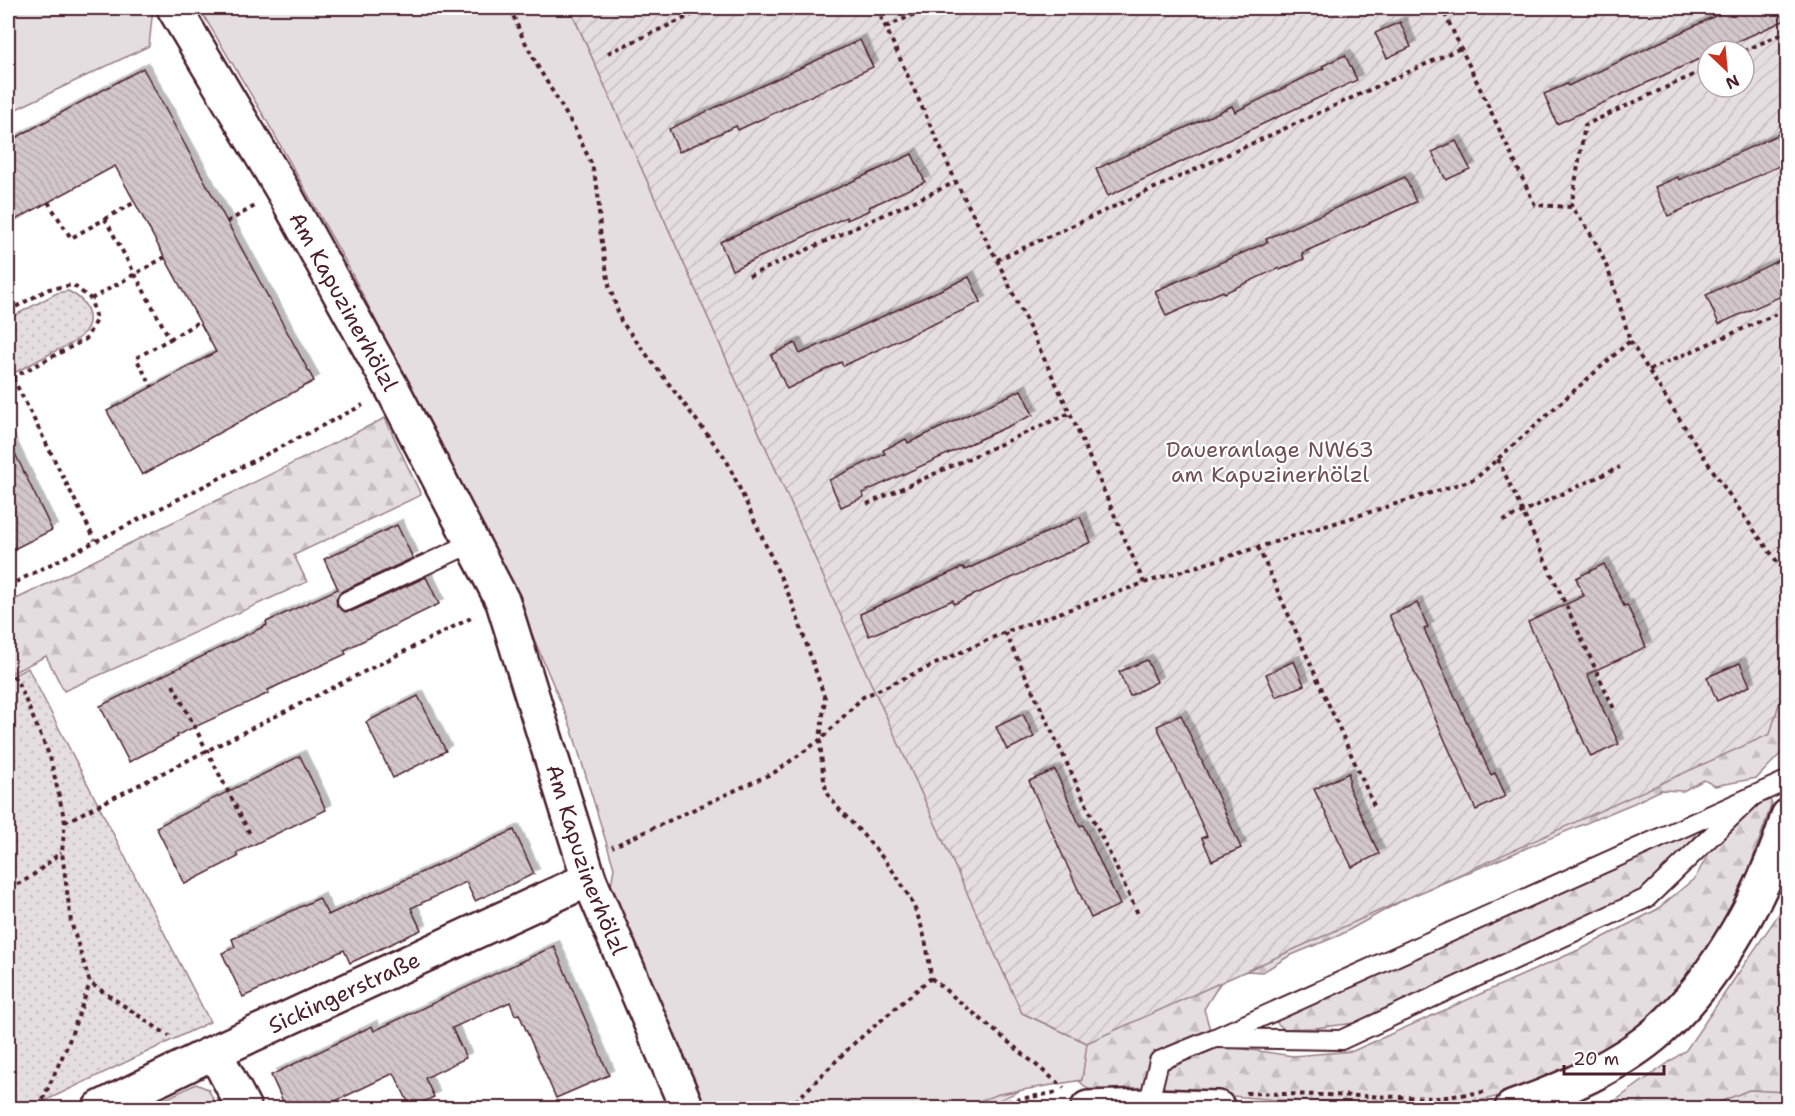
<svg xmlns="http://www.w3.org/2000/svg" width="1795" height="1116" font-family="'Shantell Sans',sans-serif">
	<style>
		.grass { fill: url(#grass-dots); stroke: #987e86; stroke-width: 1.5 }
		.forest { fill: url(#forest-firs); stroke: #987e86; stroke-width: 1.5 }
		.park { fill: #e5dee0; stroke: #987e86; stroke-width: 1.5 }
		.garden { fill: url(#garden-furrows); stroke: #987e86; stroke-width: 1.5; fill-rule: evenodd }
		.building { fill: url(#building-back-hatch); stroke: #4a1f2b; stroke-width: 1.5; filter: url(#shadow) }
		.lines { fill: none; stroke-linecap: round; stroke-linejoin: round }
		.service-casing { stroke: #4a1f2b; stroke-width: 22 }
		.minor-casing { stroke: #4a1f2b; stroke-width: 38 }
		.tertiary-casing { stroke: #4a1f2b; stroke-width: 38 }
		.path { stroke: #4a1f2b; stroke-width: 4; stroke-dasharray: 4.5 4.5; stroke-linecap: butt }
		.service { stroke: #fff; stroke-width: 18 }
		.minor { stroke: #fff; stroke-width: 33 }
		.tertiary { stroke: #fff; stroke-width: 33 }
		.labels { text-anchor: middle; dominant-baseline: central; stroke-width: 4.5; stroke-linejoin: round; paint-order: stroke }
		.street-label { font-size: 22px; fill: #4a1f2b; stroke: #fff }
		.park-label { font-size: 22px; fill: #714f58; stroke: #fff }
	</style>
	<defs>
		<pattern id="grass-dots" width="8" height="8" patternUnits="userSpaceOnUse" patternTransform="scale(1.5)"><rect width="8" height="8" fill="#e5dee0"/><path d="M2 2h.1M6 6h.1" fill="none" stroke="#c6bec0" stroke-width="1.8" stroke-linecap="round"/></pattern>
		<pattern id="forest-firs" width="22" height="20" patternUnits="userSpaceOnUse" patternTransform="scale(1.5)"><rect width="22" height="20" fill="#e5dee0"/><path d="M5 1l3.5 6h-7zM16 11l3.5 6h-7z" fill="#c6bec0"/></pattern>
		<pattern id="garden-furrows" width="10" height="10" patternUnits="userSpaceOnUse" patternTransform="scale(1.5)"><rect width="10" height="10" fill="#e5dee0"/><path d="M-1 1l2-2M0 10L10 0M9 11l2-2" fill="none" stroke="#c6bec0"/></pattern>
		<pattern id="building-back-hatch" width="6" height="6" patternUnits="userSpaceOnUse" patternTransform="scale(1.5)"><rect width="6" height="6" fill="#d2c7cb"/><path d="M-1 5l2 2M0 0l6 6M5-1l2 2" fill="none" stroke="#b6aaae"/></pattern>
		<filter id="shadow"><feDropShadow dx="5.5" dy="-5.5" stdDeviation="0" flood-color="#0004"/></filter>
	</defs>
	<rect width="100%" height="100%" fill="#fff"/>
	<filter id="ink" filterUnits="userSpaceOnUse"><feTurbulence type="fractalNoise" baseFrequency=".0167" numOctaves="2"/><feDisplacementMap in="SourceGraphic" scale="12" xChannelSelector="R" yChannelSelector="G"/><feConvolveMatrix kernelMatrix="1 2 1 2 8 2 1 2 1" color-interpolation-filters="sRGB"/></filter>
	<g filter="url(#ink)">
		<!-- grass -->
		<g class="grass">
			<path d="M68 291C89 301 98 322 78 339 73 344 64 347 57 350 41 359 24 368 8 376V319L57 293Z"/>
			<polygon points="28,668 210,1022 30,1108 8,1108 8,678"/>
			<polygon points="1749,1089 1787,1092 1787,1108 1705,1108"/>
		</g>
		<!-- forest -->
		<g class="forest">
			<polygon points="385,418 421,495 294,555 307,582 64,691 46,656 8,675 8,603"/>
			<polygon points="1787,594 1787,747 1757,778 1715,786 1704,780 1683,791 1661,790 1634,803 1405,899 1340,935 1289,956 1263,972 1247,971 1224,977 1204,1009 1211,1033 1223,1046 1293,1056 1353,1051 1583,948 1656,910 1695,878 1713,846 1762,788 1772,803 1736,908 1703,961 1665,1001 1622,1040 1536,1087 1475,1102 1396,1103 1277,1100 1199,1093 1124,1095 1088,1089 1078,1080 1037,1083 982,1108 902,1108"/>
			<polygon points="1691,829 1695,835 1690,851 1649,887 1466,974 1356,1023 1315,1028 1284,1029 1277,1023 1282,1012"/>
			<polygon points="1787,902 1787,1092 1749,1090 1705,1108 1605,1108 1686,1050"/>
		</g>
		<!-- park -->
		<g class="park">
			<polygon points="8,8 153,8 149,46 8,113"/>
			<polygon points="199,8 570,8 1022,1013 1087,1043 1082,1080 999,1094 959,1108 692,1108 609,897 614,868 571,727 516,596 348,266 265,118"/>
			<polygon points="196,1084 208,1089 218,1108 147,1108"/>
		</g>
		<!-- garden -->
		<path class="garden" d="M570 8H1787L1788 674 1770 734 1087 1043 1022 1013 869 679ZM1708 51H1744V87H1708Z"/>
		<!-- building -->
		<g class="building">
			<polygon points="1732,8 1788,8 1788,19 1716,51 1708,51 1708,55 1557,124 1544,94 1567,84 1568,86"/>
			<polygon points="1400,22 1411,47 1387,58 1375,33"/>
			<polygon points="860,40 873,67 738,130 736,126 679,152 669,129"/>
			<polygon points="1345,55 1357,80 1108,196 1096,169 1232,106 1235,112 1324,68 1322,66"/>
			<polygon points="143,68 314,381 142,475 107,411 216,352 115,166 8,224 8,142"/>
			<polygon points="1788,130 1788,162 1668,216 1655,187 1678,177 1679,180"/>
			<polygon points="1456,141 1470,169 1446,180 1432,152"/>
			<polygon points="912,154 925,182 869,207 870,210 847,220 846,217 732,270 720,242"/>
			<polygon points="1405,177 1416,202 1302,253 1304,259 1280,270 1279,268 1224,293 1223,291 1166,316 1155,291 1268,242 1266,239"/>
			<polygon points="1788,256 1788,293 1719,324 1706,295"/>
			<polygon points="969,277 981,302 843,366 841,362 787,389 771,355 795,343 800,354"/>
			<polygon points="1021,390 1033,415 862,493 864,497 841,507 829,480 885,454 883,450 906,439 908,443"/>
			<polygon points="8,439 52,530 8,552"/>
			<polygon points="1080,517 1091,542 954,604 953,600 869,636 860,614 963,567 965,570"/>
			<polygon points="397,525 413,558 342,591 336,599 337,606 345,612 352,611 426,577 439,604 344,650 346,654 268,690 269,693 177,735 178,737 129,762 100,706 267,625 266,622 338,589 324,559"/>
			<polygon points="1604,564 1624,606 1627,605 1646,647 1587,674 1619,744 1591,757 1528,622 1584,596 1576,578"/>
			<polygon points="1417,603 1428,627 1424,629 1491,775 1495,773 1506,796 1476,810 1389,615"/>
			<polygon points="1147,660 1157,682 1130,696 1119,672"/>
			<polygon points="1294,661 1304,685 1276,697 1266,674"/>
			<polygon points="1740,663 1750,686 1717,701 1707,677"/>
			<polygon points="418,696 446,751 393,778 366,722"/>
			<polygon points="1023,714 1034,737 1007,750 996,727"/>
			<polygon points="1181,715 1241,848 1212,861 1202,838 1207,836 1157,726"/>
			<polygon points="300,756 326,810 236,853 238,857 185,884 156,827"/>
			<polygon points="1055,770 1080,826 1083,825 1120,905 1091,918 1029,781"/>
			<polygon points="1349,773 1349,788 1379,854 1352,867 1314,789"/>
			<polygon points="514,830 534,874 475,901 466,882 411,908 421,930 350,963 344,950 243,997 222,953 235,947 232,939 319,898 328,915"/>
			<polygon points="554,946 609,1075 556,1098 519,1014 515,1015 510,1002 452,1028 466,1058 425,1078 434,1097 411,1108 394,1073 321,1108 286,1108 271,1075 372,1026 374,1031"/>
		</g>
		<g class="lines">
			<defs>
				<g id="service">
					<polyline points="347,601 472,543"/>
					<polygon points="1753,796 1647,898 1341,1040 1215,1038"/>
					<polyline points="1753,796 1788,780"/>
					<polyline points="1148,1106 1159,1061 1215,1038"/>
				</g>
				<g id="minor">
					<path id="s1" d="M174 8 283 191 393 390 503 602 589 879 687 1108"/>
					<polyline points="215,1053 244,1108"/>
					<path id="s2" d="M100 1108 204 1057 589 879"/>
				</g>
				<g id="tertiary">
					<polyline points="1088,1108 1148,1106 1218,1108"/>
					<path d="M1512 1108C1562 1090 1620 1066 1660 1030 1717 979 1767 888 1788 816"/>
				</g>
			</defs>
			<!-- service casing -->
			<use href="#service" class="service-casing"/>
			<!-- minor casing -->
			<use href="#minor" class="minor-casing"/>
			<!-- tertiary casing -->
			<use href="#tertiary" class="tertiary-casing"/>
			<!-- path -->
			<g class="path">
				<polyline points="510,8 521,34 538,67 575,129 592,165 598,191 600,230 609,285 621,321 726,459 792,602 825,698 820,740 775,772 612,847"/>
				<polyline points="877,8 956,182 997,260 1070,413 1144,583"/>
				<polyline points="886,27 928,8"/>
				<polyline points="1744,51 1788,31"/>
				<polyline points="608,53 707,8"/>
				<polyline points="48,202 71,238 105,219 170,339 136,358 152,387"/>
				<polyline points="1571,207 1585,125 1708,68"/>
				<polyline points="105,219 135,202"/>
				<polyline points="227,222 255,206"/>
				<polyline points="997,260 1461,48"/>
				<polyline points="749,276 956,182"/>
				<polyline points="91,299 165,257"/>
				<polyline points="8,311 49,289 73,285 91,299 96,320 86,339 8,380"/>
				<polyline points="170,339 200,321"/>
				<path d="M1630 341C1681 421 1730 501 1788 576"/>
				<polyline points="1649,370 1788,309"/>
				<polyline points="13,378 95,540"/>
				<polyline points="1498,459 1615,711"/>
				<polyline points="867,504 1070,413"/>
				<polyline points="1503,521 1620,467"/>
				<polyline points="1258,547 1376,810"/>
				<polyline points="8,586 363,405"/>
				<polyline points="1005,632 1139,916"/>
				<polyline points="8,668 19,685 50,757 65,822 62,852 71,922 90,983 169,1036"/>
				<polyline points="173,685 250,834"/>
				<polyline points="65,822 473,617"/>
				<path d="M8 887C28 883 45 865 61 852"/>
				<polyline points="931,978 1064,1088"/>
				<polyline points="1246,1093 1438,1098 1484,1092"/>
				<polyline points="39,1108 68,1044 90,983"/>
				<path d="M789 1108 851 1046 931 978C925 914 906 883 864 836 853 823 837 809 828 794 823 786 821 751 820 740L863 697 1005 632 1144 583 1475 479 1630 341C1616 293 1605 245 1571 207L1535 205 1442 8"/>
				<polyline points="981,1108 1004,1102 1058,1092"/>
			</g>
			<!-- service -->
			<use href="#service" class="service"/>
			<!-- minor -->
			<use href="#minor" class="minor"/>
			<!-- tertiary -->
			<use href="#tertiary" class="tertiary"/>
		</g>
	</g>
	<g class="labels">
		<!-- street labels -->
		<g class="street-label">
			<text stroke="none"><textPath href="#s1" startOffset="339">Am Kapuzinerhölzl</textPath></text>
			<text stroke="none"><textPath href="#s1" startOffset="950">Am Kapuzinerhölzl</textPath></text>
			<text stroke="none"><textPath href="#s2" startOffset="270">Sickingerstraße</textPath></text>
		</g>
		<!-- park labels -->
		<g class="park-label">
			<text x="1270" y="449">Daueranlage NW63<tspan x="1270" dy="25">am Kapuzinerhölzl</tspan></text>
		</g>
	</g>
	<!-- margin -->
	<rect width="1795" height="1116" fill="none" stroke="#fff" stroke-width="30"/>
	<rect x="15" y="15" width="1765" height="1086" fill="none" stroke="#4a1f2b" stroke-width="2" filter="url(#ink)"/>
	<!-- north arrow -->
	<g transform="translate(1726 69) rotate(154)"><circle r="28" fill="#ffffff" stroke="#b7a5aa" stroke-width="1.5"/>
	<path d="M0-4.5L10 22L0 15L-10 22Z" fill="#c8321e"/>
	<text y="-9" font-size="16" font-weight="bold" text-anchor="middle" fill="#4a1f2b">N</text>
	</g>
	<!-- scale -->
	<path d="M1564 1065v9h100v-9" fill="none" stroke="#4a1f2b" stroke-width="3"/>
	<text x="1573" y="1065" font-size="18" fill="#4a1f2b" stroke="#ffffff" stroke-width="4.5" paint-order="stroke">20 m</text>
</svg>
